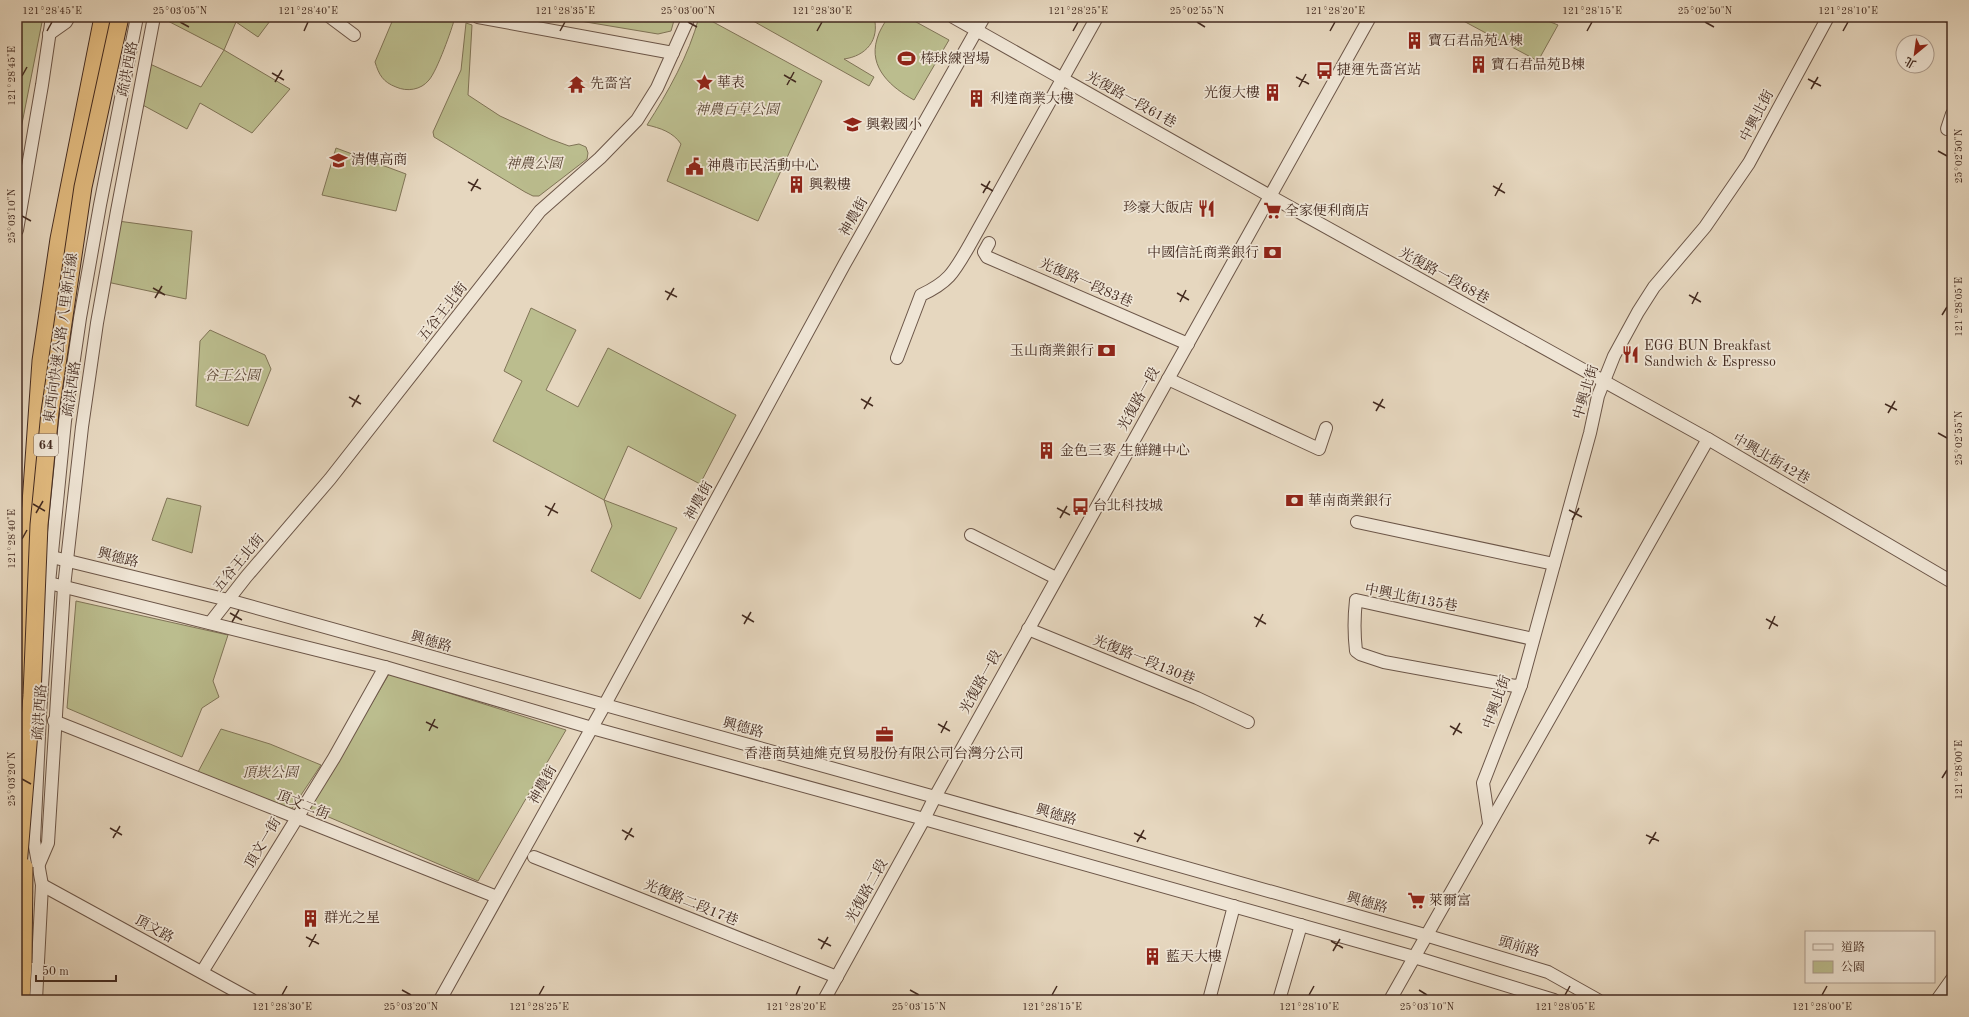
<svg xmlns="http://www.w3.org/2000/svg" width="1969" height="1017" font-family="'Old Standard TT','Noto Serif TC',serif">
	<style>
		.green { fill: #bbbd8e; stroke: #807457 }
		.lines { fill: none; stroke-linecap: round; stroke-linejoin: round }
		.minor-casing { stroke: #6c5648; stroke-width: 14 }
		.highway-casing { stroke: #442b20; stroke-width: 19 }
		.minor { stroke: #efe5d5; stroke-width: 12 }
		.highway { stroke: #e3bc80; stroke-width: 17 }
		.highway-bridge-casing { stroke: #442b20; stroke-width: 19; stroke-linecap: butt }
		.highway-bridge { stroke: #e3bc80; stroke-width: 17 }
		.ticks { fill: none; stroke: #442b20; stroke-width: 1.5 }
		.labels { text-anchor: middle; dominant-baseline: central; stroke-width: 3.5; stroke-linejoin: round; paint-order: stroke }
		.shield { fill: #efe5d5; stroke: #776356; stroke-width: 1 }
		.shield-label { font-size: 13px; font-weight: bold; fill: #442b20 }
		.poi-label { font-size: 14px; fill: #442b20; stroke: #efe5d5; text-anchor: start }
		.street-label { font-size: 14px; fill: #442b20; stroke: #efe5d5 }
		.park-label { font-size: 14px; font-style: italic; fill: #5c4836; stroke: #efe5d5 }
		.neatline { fill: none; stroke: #442b20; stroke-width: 1.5 }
		.ticks-label { font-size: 10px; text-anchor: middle; fill: #442b20 }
	</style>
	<rect width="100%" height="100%" fill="#e6d7bf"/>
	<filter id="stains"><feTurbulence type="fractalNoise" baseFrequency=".005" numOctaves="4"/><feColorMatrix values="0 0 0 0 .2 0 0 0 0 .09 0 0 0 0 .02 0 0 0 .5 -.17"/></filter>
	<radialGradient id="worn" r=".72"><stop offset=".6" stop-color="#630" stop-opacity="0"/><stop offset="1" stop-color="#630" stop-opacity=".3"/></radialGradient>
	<!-- green -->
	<g class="green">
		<polygon points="17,17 43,17 17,149"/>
		<polygon points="165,17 273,17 258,37 236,22 224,50 290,89 252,133 200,103 187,129 139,103 150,64 201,87 224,50 164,19"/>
		<path d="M394 17H455C452 29 437 71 429 80 421 90 407 92 396 87 383 82 379 75 375 62Z"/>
		<polygon points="563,17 675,17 671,31 658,34 562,18"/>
		<path d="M699 17H704L822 81 758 221 667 181 681 144C673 132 660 128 647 125 668 92 689 55 699 17Z"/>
		<path d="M746 17H874C880 40 866 56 844 59L874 77 869 86Z"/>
		<path d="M888 17H907L949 40 914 100C892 88 868 68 877 39 879 31 884 24 888 17Z"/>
		<polygon points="1456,17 1538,17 1558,25 1538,61"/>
		<polygon points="466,23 472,25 468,95 500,116 550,139 569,146 579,144 586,147 588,153 587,159 539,196 533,196 525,192 434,137 433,132 461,70"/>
		<polygon points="336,148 406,174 396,211 322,195"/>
		<polygon points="118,221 192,231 186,299 107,282"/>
		<polygon points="531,308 576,330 546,390 578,407 608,348 736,415 700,484 628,446 604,500 677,528 640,599 591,571 612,526 604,500 493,441 522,381 504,371"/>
		<polygon points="210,330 265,355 271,369 248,426 196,406 200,341"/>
		<polygon points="167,498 201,506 192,553 152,540"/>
		<polygon points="76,601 228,635 213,681 219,697 202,708 182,757 67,708"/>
		<polygon points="389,674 566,730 478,881 310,809"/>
		<polygon points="221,729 270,744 321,765 291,810 198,772"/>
	</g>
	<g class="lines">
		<defs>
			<g id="minor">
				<polyline points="330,17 354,35"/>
				<polyline points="478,17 673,53"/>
				<polyline points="953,17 1270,196 1708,439 1952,582"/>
				<polyline points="1950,17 1952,18"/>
				<polyline points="49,34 66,22 69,17"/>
				<polyline points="1952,114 1947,129 1952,130"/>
				<polyline points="17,230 42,85 52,17"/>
				<polyline points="989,243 984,252 987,257 1188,344"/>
				<path d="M897 358 921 295C949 282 954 272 969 246L1097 17"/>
				<polyline points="1168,379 1319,449 1326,428"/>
				<polyline points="1357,522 1554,564"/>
				<polyline points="971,535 1056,578"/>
				<polyline points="52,557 228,600 935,797 1425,935 1548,972 1598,1000"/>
				<polyline points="49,583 385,667 592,728 924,819 1414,957 1554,1000"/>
				<polyline points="210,623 246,577 330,479 540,211 600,158 637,120 657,88 689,17"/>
				<polyline points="1028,629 1197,698 1248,722"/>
				<path d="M1521 685 1515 686 1384 662 1360 654 1356 651C1354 634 1354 618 1356 600L1533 639"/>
				<path d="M54 721C202 779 349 839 497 897"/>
				<polyline points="1489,823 1483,783 1521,685 1590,433 1598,396 1614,356 1638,312 1654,287 1705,227 1749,163 1828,17"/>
				<polyline points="534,857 837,977"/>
				<polyline points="39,864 48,843 64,587 82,427 97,323 117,211 154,17"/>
				<polyline points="42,885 252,1000"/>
				<polyline points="202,972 334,758 385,667"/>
				<polyline points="36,1000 42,885 34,841 40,715 49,583 65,421 80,318 100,205 137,17"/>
				<polyline points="440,1000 604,706 844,265 984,17"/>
				<polyline points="824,1000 924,819 935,797 1370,17"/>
				<polyline points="1209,1000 1234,906"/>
				<polyline points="1279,1000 1301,925"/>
				<polyline points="1390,1000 1708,439"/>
				<polyline points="1937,1000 1952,979"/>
			</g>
			<g id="highway">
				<polyline points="17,543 21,516"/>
				<polyline points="17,702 41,361 59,239 103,17"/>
				<polyline points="21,1000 23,963"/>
			</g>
		</defs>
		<!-- minor casing -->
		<use href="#minor" class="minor-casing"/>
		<!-- highway casing -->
		<use href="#highway" class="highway-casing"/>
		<!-- minor -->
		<use href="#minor" class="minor"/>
		<!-- highway -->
		<use href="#highway" class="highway"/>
		<defs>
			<g id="highway-bridge">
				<polyline points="17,879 32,695 39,525 50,412 83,187 120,17"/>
				<polyline points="23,963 24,867"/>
			</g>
		</defs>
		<!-- highway-bridge casing -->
		<use href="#highway-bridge" class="highway-bridge-casing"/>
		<!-- highway-bridge -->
		<use href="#highway-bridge" class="highway-bridge"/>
	</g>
	<!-- ticks -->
	<path class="ticks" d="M180 22 189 27M688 22 697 27M1197 22 1205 27M1705 22 1714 27M47 31 52 22M304 31 308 22M560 31 565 22M817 31 822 22M1073 31 1078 22M1330 31 1335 22M1587 31 1592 22M1843 31 1848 22M272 73 284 80M784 75 796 82M22 76 27 67M1296 77 1309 84M1808 79 1821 86M275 82 282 70M787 85 794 72M1299 87 1306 74M1811 89 1818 77M1938 151 1947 156M468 182 481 189M981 184 993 191M1493 186 1505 193M471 191 478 179M983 193 990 181M1495 196 1502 183M22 216 31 221M153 288 165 295M665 291 677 297M1177 293 1189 300M1689 295 1701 302M155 298 162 286M667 300 674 288M1180 302 1186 290M1692 304 1698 292M1942 315 1947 307M349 397 361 404M861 399 873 406M1373 402 1385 408M1885 404 1897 410M352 407 359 395M864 409 871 397M1376 411 1383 399M1888 413 1895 401M1938 433 1947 438M33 504 45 511M545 506 558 513M1057 508 1070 515M1569 510 1582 517M36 513 43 501M548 516 555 503M1060 518 1067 506M1572 520 1579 508M22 539 27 530M230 613 242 620M742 615 754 622M1254 617 1266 624M1766 619 1778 626M232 622 239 610M744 624 751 612M1256 627 1263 614M1769 629 1775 616M426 722 438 728M938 724 950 731M1450 726 1462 733M429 731 435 719M941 733 947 721M1453 735 1460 723M1942 778 1947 770M22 779 31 784M110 828 122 835M622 830 634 837M1134 833 1146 839M1646 835 1659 841M113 838 120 826M625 840 632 828M1137 842 1144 830M1649 844 1656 832M306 937 319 944M818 939 831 946M1331 941 1343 948M309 947 316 934M821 949 828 937M1333 951 1340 939M402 990 411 995M910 990 919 995M1419 990 1427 995M282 995 287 986M539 995 544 986M796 995 800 986M1052 995 1057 986M1309 995 1314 986M1565 995 1570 986M1822 995 1827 986"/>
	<!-- icons -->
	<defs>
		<symbol id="building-bare" viewBox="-9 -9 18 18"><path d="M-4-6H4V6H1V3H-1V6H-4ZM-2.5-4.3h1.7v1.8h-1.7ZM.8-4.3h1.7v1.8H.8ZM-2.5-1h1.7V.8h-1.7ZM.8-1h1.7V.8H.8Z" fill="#8f2418" stroke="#efe5d5" stroke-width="2.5" paint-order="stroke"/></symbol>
		<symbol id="stadium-bare" viewBox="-9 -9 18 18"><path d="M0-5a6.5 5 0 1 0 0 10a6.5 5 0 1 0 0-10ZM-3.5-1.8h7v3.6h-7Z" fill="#8f2418" stroke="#efe5d5" stroke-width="2.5" paint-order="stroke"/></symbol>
		<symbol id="bus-bare" viewBox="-9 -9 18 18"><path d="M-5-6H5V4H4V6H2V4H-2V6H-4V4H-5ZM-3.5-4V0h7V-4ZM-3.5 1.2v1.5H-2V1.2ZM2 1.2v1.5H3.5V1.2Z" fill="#8f2418" stroke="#efe5d5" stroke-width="2.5" paint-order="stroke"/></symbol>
		<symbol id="sight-bare" viewBox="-9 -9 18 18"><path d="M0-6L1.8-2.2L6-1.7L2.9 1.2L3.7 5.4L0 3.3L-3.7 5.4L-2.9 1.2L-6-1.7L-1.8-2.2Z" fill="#8f2418" stroke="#efe5d5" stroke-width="2.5" paint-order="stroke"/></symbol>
		<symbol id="temple-bare" viewBox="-9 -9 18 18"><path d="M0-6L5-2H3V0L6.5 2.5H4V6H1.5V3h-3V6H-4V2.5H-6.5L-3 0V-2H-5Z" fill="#8f2418" stroke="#efe5d5" stroke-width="2.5" paint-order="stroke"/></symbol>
		<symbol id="school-bare" viewBox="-9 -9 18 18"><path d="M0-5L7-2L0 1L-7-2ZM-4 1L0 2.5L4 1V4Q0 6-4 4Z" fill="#8f2418" stroke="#efe5d5" stroke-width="2.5" paint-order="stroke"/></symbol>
		<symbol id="civic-bare" viewBox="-9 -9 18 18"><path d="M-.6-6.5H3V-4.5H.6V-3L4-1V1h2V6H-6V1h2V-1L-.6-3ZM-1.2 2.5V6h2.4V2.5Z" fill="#8f2418" stroke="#efe5d5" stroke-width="2.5" paint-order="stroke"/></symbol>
		<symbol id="restaurant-bare" viewBox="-9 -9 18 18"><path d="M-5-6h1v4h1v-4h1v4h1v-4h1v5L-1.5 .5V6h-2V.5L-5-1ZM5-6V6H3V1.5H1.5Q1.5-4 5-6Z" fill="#8f2418" stroke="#efe5d5" stroke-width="2.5" paint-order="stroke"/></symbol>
		<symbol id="supermarket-bare" viewBox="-9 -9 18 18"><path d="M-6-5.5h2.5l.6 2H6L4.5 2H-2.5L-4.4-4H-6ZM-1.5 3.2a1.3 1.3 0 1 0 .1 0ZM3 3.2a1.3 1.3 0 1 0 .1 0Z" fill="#8f2418" stroke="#efe5d5" stroke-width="2.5" paint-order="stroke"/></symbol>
		<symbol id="bank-bare" viewBox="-9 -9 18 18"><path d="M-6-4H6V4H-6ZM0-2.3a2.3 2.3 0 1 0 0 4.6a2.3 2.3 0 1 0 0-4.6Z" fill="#8f2418" stroke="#efe5d5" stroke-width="2.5" paint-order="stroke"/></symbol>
		<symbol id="office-bare" viewBox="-9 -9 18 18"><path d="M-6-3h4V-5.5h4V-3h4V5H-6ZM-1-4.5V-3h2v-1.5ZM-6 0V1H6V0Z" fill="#8f2418" stroke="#efe5d5" stroke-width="2.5" paint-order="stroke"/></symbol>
	</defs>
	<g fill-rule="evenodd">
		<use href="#building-bare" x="1402" y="28" width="25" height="25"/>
		<use href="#stadium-bare" x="894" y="46" width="25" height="25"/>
		<use href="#building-bare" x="1466" y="52" width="25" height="25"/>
		<use href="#bus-bare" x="1312" y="58" width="25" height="25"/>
		<use href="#sight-bare" x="692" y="70" width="25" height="25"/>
		<use href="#temple-bare" x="564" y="72" width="25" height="25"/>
		<use href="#building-bare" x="1260" y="80" width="25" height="25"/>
		<use href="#building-bare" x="964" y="86" width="25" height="25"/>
		<use href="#school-bare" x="840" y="112" width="25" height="25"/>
		<use href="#school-bare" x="326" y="148" width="25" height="25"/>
		<use href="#civic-bare" x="682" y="154" width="25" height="25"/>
		<use href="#building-bare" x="784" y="172" width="25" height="25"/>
		<use href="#restaurant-bare" x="1194" y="196" width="25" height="25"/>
		<use href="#supermarket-bare" x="1260" y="198" width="25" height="25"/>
		<use href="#bank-bare" x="1260" y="240" width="25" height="25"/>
		<use href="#bank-bare" x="1094" y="338" width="25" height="25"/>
		<use href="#restaurant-bare" x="1618" y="342" width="25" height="25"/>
		<use href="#building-bare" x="1034" y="438" width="25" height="25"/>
		<use href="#bank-bare" x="1282" y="488" width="25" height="25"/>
		<use href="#bus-bare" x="1068" y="494" width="25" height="25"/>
		<use href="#office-bare" x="872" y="722" width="25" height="25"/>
		<use href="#supermarket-bare" x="1404" y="888" width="25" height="25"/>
		<use href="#building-bare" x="298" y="906" width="25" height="25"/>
		<use href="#building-bare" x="1140" y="944" width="25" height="25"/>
	</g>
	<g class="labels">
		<!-- shield labels -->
		<rect class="shield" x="34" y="434" width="24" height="22" rx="3"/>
		<g class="shield-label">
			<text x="46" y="445">64</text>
		</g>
		<!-- poi labels -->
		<g class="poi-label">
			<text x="1428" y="41">寶石君品苑A棟</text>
			<text x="920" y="59">棒球練習場</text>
			<text x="1491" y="65">寶石君品苑B棟</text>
			<text x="1337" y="70">捷運先嗇宮站</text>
			<text x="717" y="83">華表</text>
			<text x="590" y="84">先嗇宮</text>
			<text x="1260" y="93" text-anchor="end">光復大樓</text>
			<text x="990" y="99">利達商業大樓</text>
			<text x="866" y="125">興穀國小</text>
			<text x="351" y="160">清傳高商</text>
			<text x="707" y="166">神農市民活動中心</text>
			<text x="809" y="185">興穀樓</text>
			<text x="1193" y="208" text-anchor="end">珍豪大飯店</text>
			<text x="1285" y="211">全家便利商店</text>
			<text x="1259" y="253" text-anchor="end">中國信託商業銀行</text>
			<text x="1644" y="346">EGG BUN Breakfast<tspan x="1644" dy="16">Sandwich &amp; Espresso</tspan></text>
			<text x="1094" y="351" text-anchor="end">玉山商業銀行</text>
			<text x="1060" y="451">金色三麥 生鮮鏈中心</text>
			<text x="1308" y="501">華南商業銀行</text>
			<text x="1093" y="506">台北科技城</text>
			<text x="884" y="754" text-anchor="middle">香港商莫迪維克貿易股份有限公司台灣分公司</text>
			<text x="1429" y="901">萊爾富</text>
			<text x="324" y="918">群光之星</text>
			<text x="1166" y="957">藍天大樓</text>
		</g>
		<!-- street labels -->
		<g class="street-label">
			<text transform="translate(128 69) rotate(-79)">疏洪西路</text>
			<text transform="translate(1131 100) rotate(29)">光復路一段61巷</text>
			<text transform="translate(1757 116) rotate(-62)">中興北街</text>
			<text transform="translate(854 217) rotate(-61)">神農街</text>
			<text transform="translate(1444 276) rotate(29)">光復路一段68巷</text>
			<text transform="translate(1086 283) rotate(24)">光復路一段83巷</text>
			<text transform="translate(443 312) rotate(-52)">五谷王北街</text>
			<text transform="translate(61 338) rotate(-82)">東西向快速公路 八里新店線</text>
			<text transform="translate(72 389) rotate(-82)">疏洪西路</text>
			<text transform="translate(1586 392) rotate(-73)">中興北街</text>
			<text transform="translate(1139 399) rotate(-61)">光復路一段</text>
			<text transform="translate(1771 459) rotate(30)">中興北街42巷</text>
			<text transform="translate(699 501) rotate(-61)">神農街</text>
			<text transform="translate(118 558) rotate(14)">興德路</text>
			<text transform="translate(239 563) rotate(-50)">五谷王北街</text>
			<text transform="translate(1411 598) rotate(11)">中興北街135巷</text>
			<text transform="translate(431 642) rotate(16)">興德路</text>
			<text transform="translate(1144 660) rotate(22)">光復路一段130巷</text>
			<text transform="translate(981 682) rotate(-61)">光復路一段</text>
			<text transform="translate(1497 702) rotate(-70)">中興北街</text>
			<text transform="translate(40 712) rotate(-86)">疏洪西路</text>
			<text transform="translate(743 728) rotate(15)">興德路</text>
			<text transform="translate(543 785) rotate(-61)">神農街</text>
			<text transform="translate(303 805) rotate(22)">頂文二街</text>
			<text transform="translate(1056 815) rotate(16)">興德路</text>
			<text transform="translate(263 843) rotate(-59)">頂文一街</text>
			<text transform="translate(867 891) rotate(-61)">光復路二段</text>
			<text transform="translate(691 903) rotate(22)">光復路二段17巷</text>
			<text transform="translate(1367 903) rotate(16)">興德路</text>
			<text transform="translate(154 929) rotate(29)">頂文路</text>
			<text transform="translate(1519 947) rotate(17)">頭前路</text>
		</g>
		<!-- park labels -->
		<g class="park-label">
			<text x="737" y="110">神農百草公園</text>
			<text x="534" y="164">神農公園</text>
			<text x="232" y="376">谷王公園</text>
			<text x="270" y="773">頂崁公園</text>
		</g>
	</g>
	<!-- margin -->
	<rect width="1969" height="1017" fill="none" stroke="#e6d7bf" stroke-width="44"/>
	<!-- legend -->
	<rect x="1805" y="931" width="130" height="52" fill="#efe5d5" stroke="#ab9b8d"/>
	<rect x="1813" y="944" width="20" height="6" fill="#efe5d5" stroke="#ab9b8d"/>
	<text x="1841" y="951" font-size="12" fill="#442b20">道路</text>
	<rect x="1813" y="961" width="20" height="12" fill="#bbbd8e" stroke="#ab9b8d"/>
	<text x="1841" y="971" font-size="12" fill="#442b20">公園</text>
	<!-- north arrow -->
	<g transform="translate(1915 54) rotate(209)"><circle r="19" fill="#efe5d5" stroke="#ab9b8d"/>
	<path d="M0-3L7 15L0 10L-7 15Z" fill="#8f2418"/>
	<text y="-6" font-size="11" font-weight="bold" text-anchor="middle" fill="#442b20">北</text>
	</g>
	<!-- scale -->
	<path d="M36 975v6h80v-6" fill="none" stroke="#442b20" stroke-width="2"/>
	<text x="42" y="975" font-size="12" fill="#442b20" stroke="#efe5d5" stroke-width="3" paint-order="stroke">50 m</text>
	<rect x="22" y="22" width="1925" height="973" class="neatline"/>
	<g class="ticks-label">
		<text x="52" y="14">121°28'45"E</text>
		<text x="180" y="14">25°03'05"N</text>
		<text x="308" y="14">121°28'40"E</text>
		<text x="565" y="14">121°28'35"E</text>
		<text x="688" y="14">25°03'00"N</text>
		<text x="822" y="14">121°28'30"E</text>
		<text x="1078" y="14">121°28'25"E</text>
		<text x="1197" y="14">25°02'55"N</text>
		<text x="1335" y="14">121°28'20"E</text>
		<text x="1592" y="14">121°28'15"E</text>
		<text x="1705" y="14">25°02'50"N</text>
		<text x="1848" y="14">121°28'10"E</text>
		<text transform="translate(11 76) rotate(-90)" y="4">121°28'45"E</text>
		<text transform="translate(1958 156) rotate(-90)" y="4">25°02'50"N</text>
		<text transform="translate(11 216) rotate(-90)" y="4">25°03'10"N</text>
		<text transform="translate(1958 307) rotate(-90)" y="4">121°28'05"E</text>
		<text transform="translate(1958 438) rotate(-90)" y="4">25°02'55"N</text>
		<text transform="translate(11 539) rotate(-90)" y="4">121°28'40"E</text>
		<text transform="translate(1958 770) rotate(-90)" y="4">121°28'00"E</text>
		<text transform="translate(11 779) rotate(-90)" y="4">25°03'20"N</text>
		<text x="282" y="1010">121°28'30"E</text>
		<text x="411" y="1010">25°03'20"N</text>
		<text x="539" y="1010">121°28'25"E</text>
		<text x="796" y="1010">121°28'20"E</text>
		<text x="919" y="1010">25°03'15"N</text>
		<text x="1052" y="1010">121°28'15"E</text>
		<text x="1309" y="1010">121°28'10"E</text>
		<text x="1427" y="1010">25°03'10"N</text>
		<text x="1565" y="1010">121°28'05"E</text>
		<text x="1822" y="1010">121°28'00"E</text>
	</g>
	<rect width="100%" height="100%" filter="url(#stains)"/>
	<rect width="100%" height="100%" fill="url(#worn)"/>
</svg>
